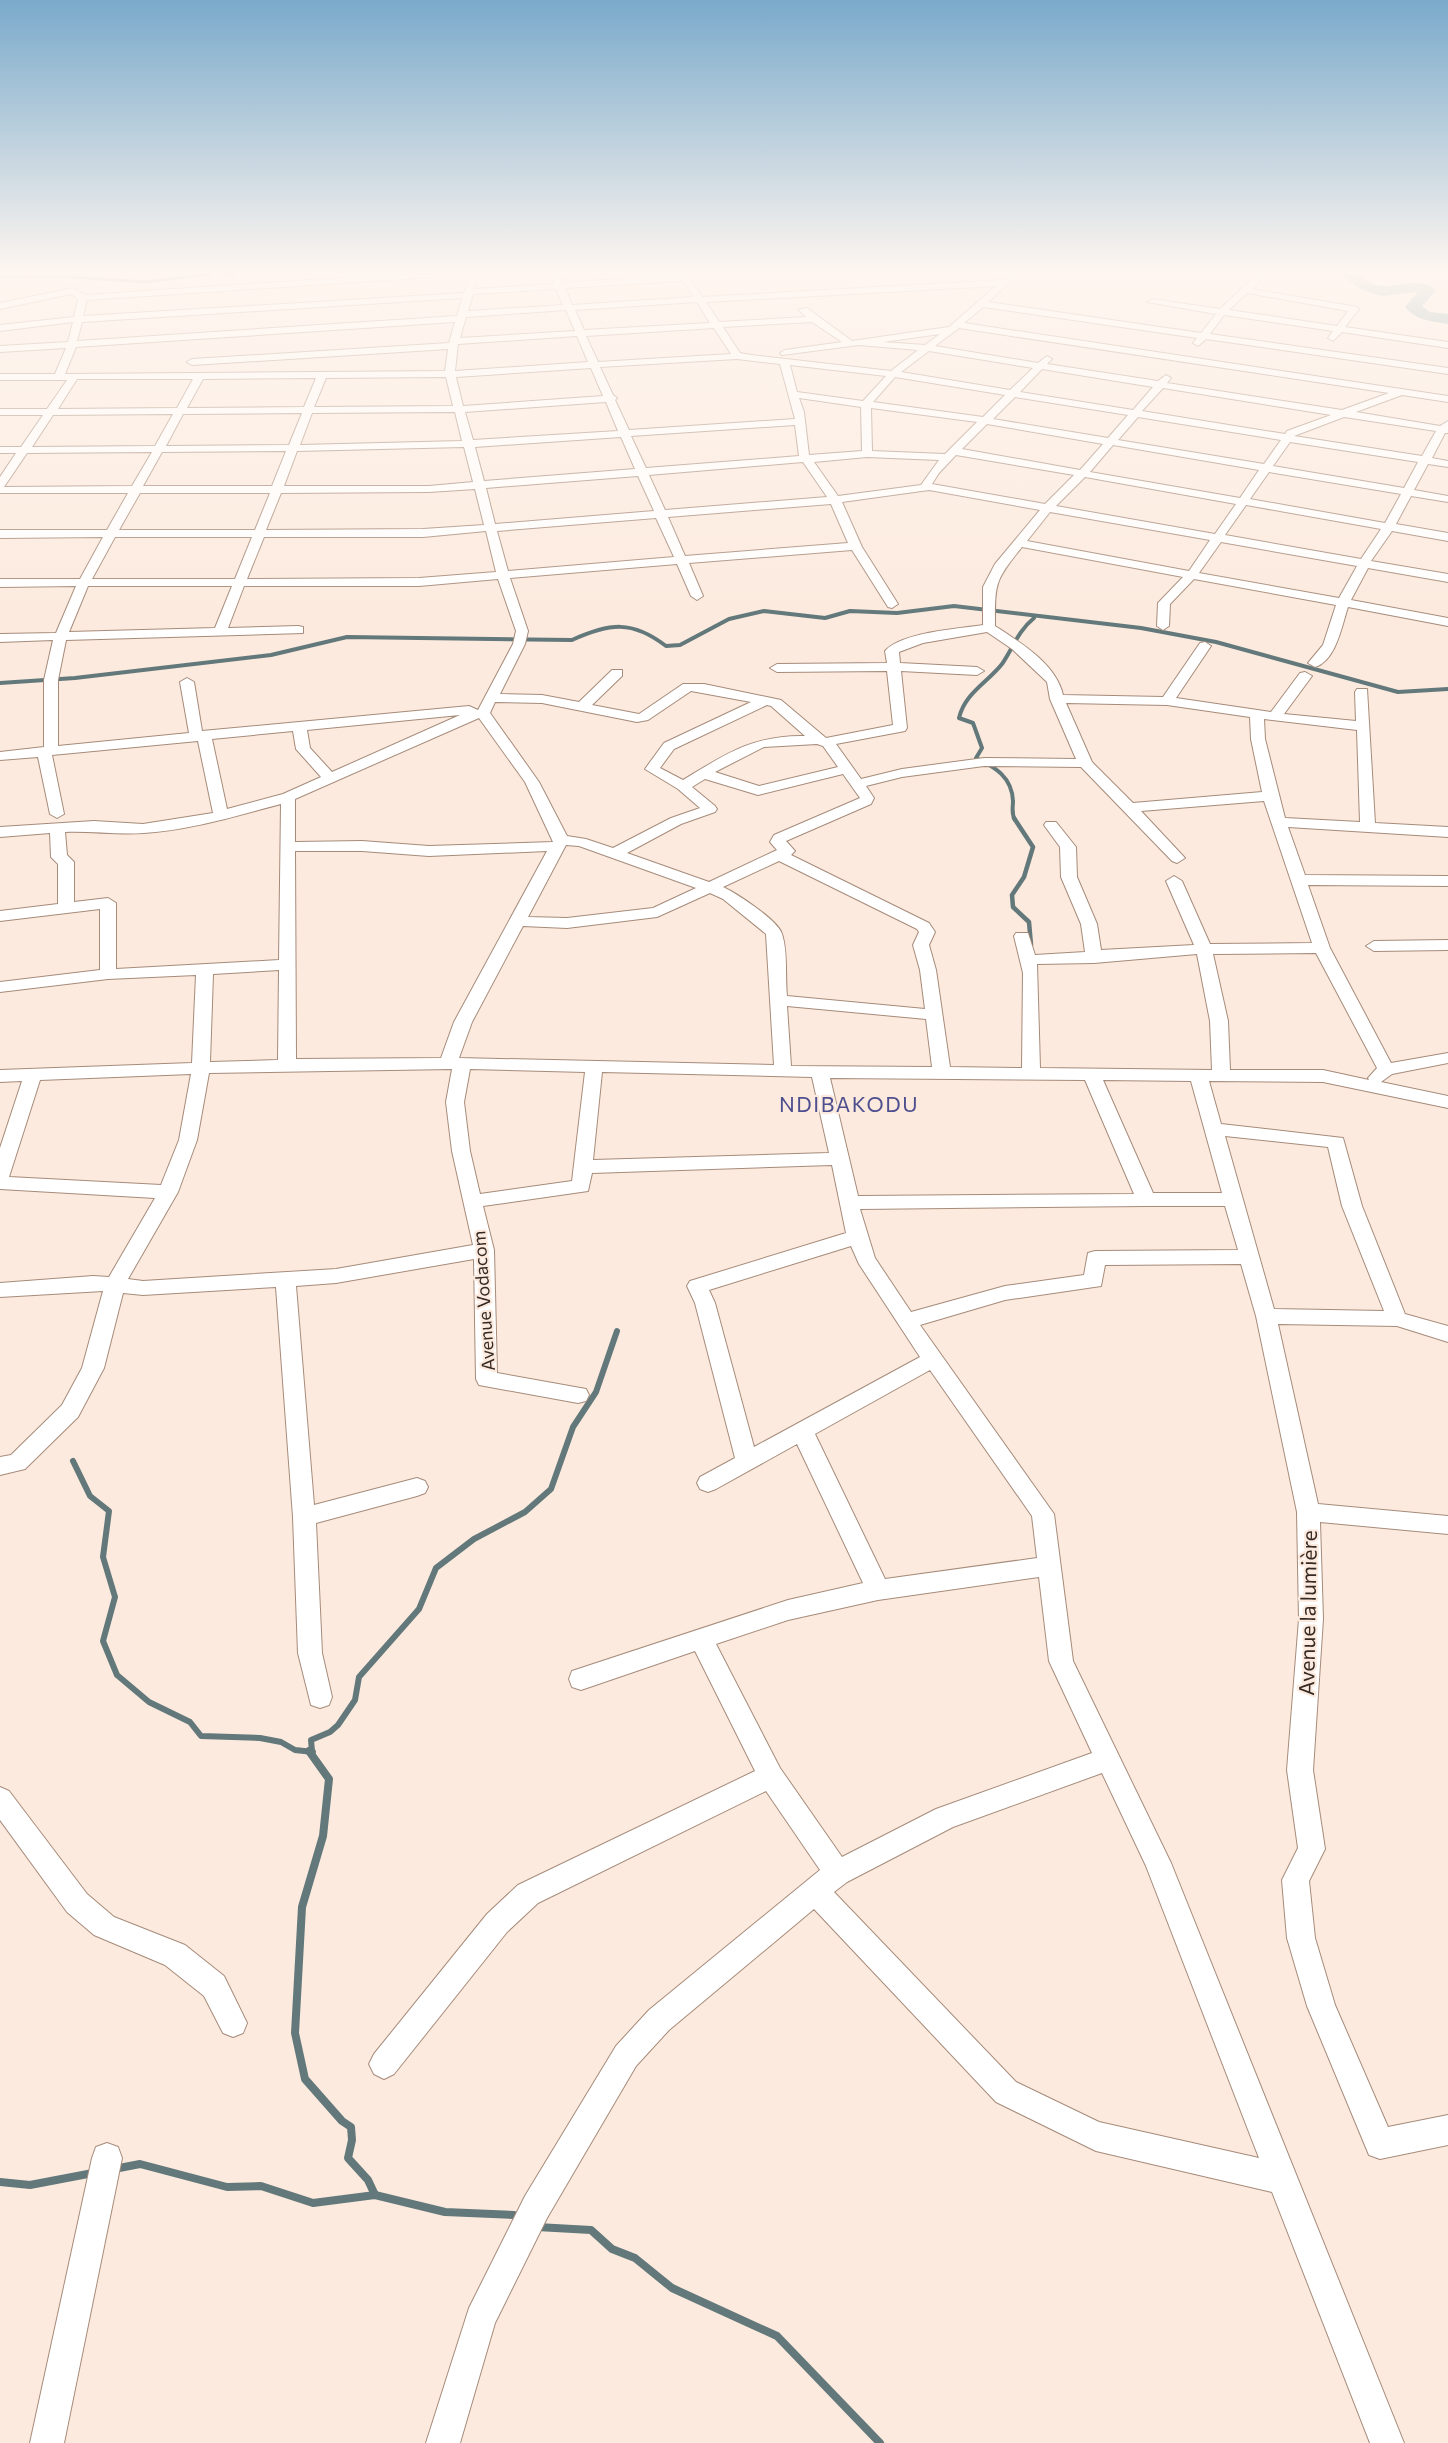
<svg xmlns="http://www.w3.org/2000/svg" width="1448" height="2443" font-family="Commissioner,sans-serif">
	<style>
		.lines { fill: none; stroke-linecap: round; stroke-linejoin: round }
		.stream-far4 { stroke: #62787a; stroke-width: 3 }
		.stream-far3 { stroke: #62787a; stroke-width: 4 }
		.stream-far2 { stroke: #62787a; stroke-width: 4.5 }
		.stream-far1 { stroke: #62787a; stroke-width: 6 }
		.stream { stroke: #62787a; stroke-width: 8 }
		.river { fill: #759aa0; fill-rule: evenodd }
		.minor-casing { stroke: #a68b7a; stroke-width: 2 }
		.minor { fill: #fff; fill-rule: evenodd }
		.labels { text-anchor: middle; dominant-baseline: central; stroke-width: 4.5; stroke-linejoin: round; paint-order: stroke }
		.street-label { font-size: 18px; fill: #352a23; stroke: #fceade }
		.quarter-label { font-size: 21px; letter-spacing: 1.5px; fill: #4e4f8e; stroke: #fceade }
		.near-street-label { font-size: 21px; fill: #352a23; stroke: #fceade }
	</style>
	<rect width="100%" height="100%" fill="#fceade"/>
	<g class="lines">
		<!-- stream-far4 -->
		<g class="stream-far4">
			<polyline points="223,274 235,274"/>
			<polyline points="0,277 55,276 145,282 210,274"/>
		</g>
		<!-- stream-far3 -->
		<g class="stream-far3">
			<path d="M0 683 75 678 271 655 347 637 572 640C610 623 632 620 666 646L680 645 729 619 764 611 825 618 850 611 897 613 954 606 1141 628 1216 642 1398 692 1448 689"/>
			<path d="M1015 820C1011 813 1013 808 1013 801 1012 777 995 767 976 758L982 748 973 723 959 718C965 693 987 683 1002 664 1013 648 1018 631 1034 618"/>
		</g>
		<!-- stream-far2 -->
		<polyline class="stream-far2" points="1014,818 1033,847 1024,877 1012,895 1013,907 1029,922 1031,945"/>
		<!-- stream-far1 -->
		<g class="stream-far1">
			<polyline points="73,1461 90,1496 109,1511 103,1557 115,1597 103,1641 117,1675 149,1702 190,1722 201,1736 260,1738 281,1742 295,1750 313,1752"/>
			<polyline points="312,1751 311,1740 330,1732 338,1725 355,1700 359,1677 419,1609 436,1568 474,1539 525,1512 551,1489 573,1427 596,1392 617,1331"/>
		</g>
		<!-- stream -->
		<g class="stream">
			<polyline points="309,1751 329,1779 323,1836 302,1907 295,2033 305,2079 342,2121 351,2127 352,2140 348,2158 368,2180 375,2195"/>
			<polyline points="114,2169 140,2164 227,2187 261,2186 313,2203 375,2195 445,2212 514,2215 521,2219"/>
			<polyline points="0,2182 30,2185 93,2173"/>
			<polyline points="537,2227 591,2230 612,2249 635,2258 672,2288 777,2336 880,2443"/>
		</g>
		<!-- river -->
		<path class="river" d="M1340 274C1362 272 1368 286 1385 286 1401 286 1423 276 1436 291L1422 306 1430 312 1448 314V324C1431 321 1417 321 1405 307L1418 292 1381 296 1362 290Z"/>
		<defs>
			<g id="minor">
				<path d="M400 274H437L433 277 87 300 83 316 464 293 470 274H478L474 289 554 284 550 274H558L563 283 687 274 702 297 1002 280 1010 274H1019L988 302 1201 333 1216 314 1147 302 1152 299 1220 309 1257 274H1266L1252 289 1357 307 1359 309 1345 327 1448 342V348L1342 332 1333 341 1328 338 1333 331 1224 315 1210 334 1448 368V374L1206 339 1198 346 1193 343 1197 338 983 307 964 323 1448 396V402L1402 395 1356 412 1440 426 1448 421V433H1445L1432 458 1448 461V467L1428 464 1414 490 1448 496V502L1411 496 1396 524 1448 533V541L1392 531 1371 561 1448 574V582L1368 568 1351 600 1448 618V626L1348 607C1342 625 1336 661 1315 667L1308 663 1323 645 1336 605 1194 579 1170 604 1169 626 1163 630 1157 626 1158 603 1183 577 1022 547C994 581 995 584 995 626 1021 643 1056 664 1063 695L1163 697 1200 643 1205 642 1211 646 1176 698 1271 712 1300 673 1305 672 1312 676 1284 714 1356 721 1355 692 1357 689H1367L1375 823 1448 827V837L1288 827 1305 875 1448 876V886L1308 885 1330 948 1391 1063 1448 1053V1063L1392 1074 1381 1082 1448 1096V1108L1323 1082 1209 1081 1221 1124 1343 1138 1362 1206 1405 1314 1448 1326V1342L1397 1326 1278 1324 1318 1504 1448 1516V1534L1320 1522 1323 1619 1313 1770 1325 1849 1309 1881 1315 1938 1335 2005 1388 2127 1448 2115V2145L1380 2159 1369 2155 1307 2006 1287 1938 1282 1880 1298 1848 1287 1770 1299 1619 1297 1512 1256 1316 1241 1264 1105 1265 1101 1286 1005 1300 920 1325 1054 1514 1073 1661 1171 1863 1404 2443H1370L1272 2192 1096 2151 996 2102 814 1909 669 2030 636 2066 547 2218 495 2323 460 2443H426L469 2308 525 2196 616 2046 649 2010 820 1870 766 1791 538 1903 507 1932 394 2074 384 2079 374 2074 369 2064 374 2054 487 1914 518 1885 755 1771 695 1651 581 1690 572 1687 569 1679 572 1671 788 1600 863 1583 797 1444 716 1489 708 1492 700 1489 697 1483 700 1477 735 1458 695 1303 687 1286 690 1281 846 1233 832 1165 592 1173 588 1191 483 1206 494 1250 497 1373 586 1389 589 1395 586 1401 578 1403 479 1385 476 1379 474 1259 336 1283 296 1286 314 1505 417 1478 425 1481 428 1487 425 1493 417 1496 316 1523 322 1653 332 1697 329 1705 320 1708 311 1705 298 1653 293 1517 276 1287 143 1295 123 1293 104 1368 78 1417 25 1469 0 1475V1457L11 1455 62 1405 82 1368 103 1291 0 1297V1283L93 1276 109 1277 155 1198 0 1189V1148L22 1081 0 1082V1070L192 1063 196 975 108 979 0 992V982L100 970V909L0 921V911L58 904V864L51 857 50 833 0 837V827L94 821 143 824 213 813 198 741 52 755 64 814 57 818 50 814 38 757 0 760V752L44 747V680L53 640 0 642V634L56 633 76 586 0 587V579H80L103 537 0 538V530H107L128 493H0V477L16 453H0V447H21L43 415H0V409H47L67 380H0V374H55L66 348 0 352V346L68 342 73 322 0 331V325L74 317 78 299 71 294 0 309V303L73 288 85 295ZM683 281 694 297 572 305 565 288ZM996 286 949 327 852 341 807 308 799 310 806 317 719 322 706 302ZM556 289 563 305 468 311 473 294ZM1247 293 1348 311 1337 326 1229 310ZM462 298 457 316 77 341 82 322ZM697 302 710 323 584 330 575 310ZM566 310 575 331 460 338 466 317ZM455 322 449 343 192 359 187 362 192 365 448 349 445 371 65 374 76 347ZM812 322 842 342 785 350 780 353 782 355 859 345 918 350 891 371 751 355 740 353 723 327ZM714 328 731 354 598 362 586 336ZM959 328 1389 393 1342 410 1167 383 1171 378 1166 375 1158 381 1047 364 1052 359 1047 356 1038 363 935 346ZM940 334 925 345 883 342ZM577 336 588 362 455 371 458 344ZM929 351 1033 368 1010 390 901 372ZM737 359 780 364 795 419 629 430 615 400 617 398 613 395 600 367ZM790 365 886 376 863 401 797 392ZM591 368 603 396 463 406 456 377ZM1042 369 1153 387 1133 410 1020 392ZM446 377 453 406 314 407 326 378ZM895 377 1005 395 983 417 873 402ZM316 378 304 407 187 408 203 379ZM77 379H193L177 408 58 409ZM1163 388 1331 415 1287 431 1285 434 1142 411ZM1015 397 1128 415 1108 438 993 419ZM799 398 861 407 862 451 809 455 804 412ZM606 402 618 431 473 440 465 412ZM871 408 977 422 945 454 872 451ZM455 412 462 441 300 445 312 413ZM302 413 289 445 166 446 183 414ZM173 414 155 446 32 447 53 415ZM1138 417 1281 440 1264 464 1118 440ZM1344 417 1436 431 1422 456 1294 436ZM987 424 1103 444 1080 470 962 449ZM795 425 799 456 646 468 631 436ZM621 437 635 469 484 481 475 447ZM1290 442 1418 462 1404 488 1273 466ZM1113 445 1259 470 1240 498 1090 472ZM464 447 473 482 429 486H284L297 451ZM286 451 272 486H143L162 452ZM152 452 132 486 4 487 27 453ZM956 455 1074 475 1045 504 932 484 939 473ZM867 457 939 460 921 485 838 496 814 462ZM803 462 827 497 665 510 649 475ZM1269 472 1401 494 1385 523 1250 499ZM638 476 654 511 495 524 486 488ZM1085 477 1236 504 1215 534 1056 506ZM475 489 484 525 423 529 266 530 281 493 429 492ZM929 490 1040 510 995 564 983 587V625C958 629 902 632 885 651L887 663 777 664 770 668 777 672 887 671 893 725 826 738 781 700 704 684H683L639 714 592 705 622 676V670H612L579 702 542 695 500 694 525 644 528 631 510 578 677 564 691 596 697 600 703 596 689 563 852 550 888 607 892 608 898 604 862 547 842 502ZM140 493H270L255 530H119ZM831 504 848 543 685 556 668 517ZM1246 505 1381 529 1361 559 1225 535ZM1050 512 1210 540 1189 571 1027 541ZM656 518 674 557 508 571 497 531ZM486 531 496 572 419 578 247 579 264 537H423ZM115 537H252L235 579H92ZM1221 542 1357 566 1339 598 1199 573ZM498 579 516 631 513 644 478 710 469 706 202 731 194 682 187 678 180 682 189 733 58 746V680L66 640 303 633V627L298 626 228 628 244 586H419ZM88 586H232L215 628 69 632ZM987 632 1012 649 1047 682 1050 699 1076 759 984 758 902 769 861 779 836 744 905 731 907 728 901 671 977 675 984 671 977 667 900 663 899 652 923 643ZM691 691 751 702 664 743 645 769 678 789 700 808 671 818 613 848 586 839 567 836 539 782 490 713 495 702 542 703 637 722 648 720ZM1066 703 1167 705 1250 717 1251 739 1262 792 1133 803 1092 762ZM767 705 771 706 805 736C753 735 726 754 683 780L660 768 674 749ZM460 715 332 772 310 748 307 730ZM479 718 525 782 553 842 429 846 362 841 295 842V799ZM1264 719 1357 730 1360 822 1285 818 1265 739ZM293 731 296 749 321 777 283 794 227 809 212 739ZM817 744 823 746 838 767 759 786 715 772 764 747ZM984 766 1081 767 1172 861 1177 863 1185 858 1141 811 1264 801 1312 943 1210 944 1182 881 1174 876 1166 881 1194 945 1101 950 1097 924 1077 877 1076 847 1056 822H1046L1044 825 1060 847 1061 877 1081 924 1085 952 1035 955 1028 933H1016L1014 936 1023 973 1022 1068 950 1067 936 970 929 945 935 932 929 923 791 855 795 851 786 841 871 804 874 798 866 786 902 777ZM843 774 860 798 774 835 770 842 777 850 709 882 627 853 681 824 715 812 717 809 715 806 692 787 705 779 758 795ZM281 804 279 960 116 969V903L108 898 74 902V862L67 855 65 832C91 831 118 835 144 833 191 830 235 816 281 804ZM566 845 579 846 696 888 653 908 567 918 528 917ZM295 851H362L429 856 547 851 454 1022 441 1058 296 1059ZM779 861 917 929 919 932 913 945 920 970 925 1009 787 996C785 977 788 952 782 934 778 920 736 893 723 887ZM710 893 723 899 766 934 774 1065 459 1058 472 1022 523 926 567 928 657 917ZM1316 953 1377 1068 1368 1078 1369 1080 1323 1070H1230L1228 1021 1213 954ZM1197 954 1210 1021 1212 1070 1040 1068 1037 964 1094 963ZM279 970 278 1060 210 1062 213 974ZM787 1006 926 1019 932 1067 791 1066ZM452 1069 446 1102 452 1151 473 1245 336 1269 143 1281 128 1279 178 1192 197 1140 209 1073ZM470 1069 585 1072 572 1181 480 1194 470 1151 464 1102ZM602 1072 812 1077 829 1153 593 1160ZM191 1074 179 1140 161 1185 9 1177 40 1080ZM830 1078 1085 1080 1134 1194 858 1196ZM1103 1080 1191 1081 1222 1193H1153ZM1225 1136 1328 1147 1342 1206 1384 1311 1274 1309ZM1146 1206H1225L1238 1250 1095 1251 1088 1253 1084 1275 1005 1286 911 1312 875 1258 860 1209ZM851 1246 859 1264 920 1357 754 1447 715 1303 709 1290ZM930 1370 1032 1516 1037 1558 885 1579 815 1434ZM1039 1577 1049 1661 1092 1753 936 1809 842 1857 780 1768 716 1644 788 1620 878 1600ZM1102 1773 1146 1866 1259 2158 1099 2122 1016 2082 834 1892 847 1882 953 1827Z"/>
				<polygon points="1448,940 1448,950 1374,951 1366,946 1374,941"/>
				<polygon points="0,1787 9,1791 87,1894 114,1917 185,1945 224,1976 247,2023 243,2033 233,2037 223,2033 204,1996 165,1965 94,1935 67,1912 0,1820"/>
				<polygon points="107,2143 118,2147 122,2158 64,2443 30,2443 92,2158 96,2147"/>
			</g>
		</defs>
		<!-- minor casing -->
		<use href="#minor" class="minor-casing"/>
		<!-- minor -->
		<use href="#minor" class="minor"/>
	</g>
	<!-- sky -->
	<linearGradient id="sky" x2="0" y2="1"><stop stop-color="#7aaacb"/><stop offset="0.44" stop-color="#fef6f0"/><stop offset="1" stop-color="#fef6f0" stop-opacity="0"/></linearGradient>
	<rect width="1448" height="616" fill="url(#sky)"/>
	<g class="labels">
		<!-- street labels -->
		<g class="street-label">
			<text transform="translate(483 1301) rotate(-94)">Avenue Vodacom</text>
		</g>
		<!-- quarter labels -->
		<g class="quarter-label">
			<text x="849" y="1103">NDIBAKODU</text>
		</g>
		<!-- near-street labels -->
		<g class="near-street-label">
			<text transform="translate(1307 1613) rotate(-89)">Avenue la lumière</text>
		</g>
	</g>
</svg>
